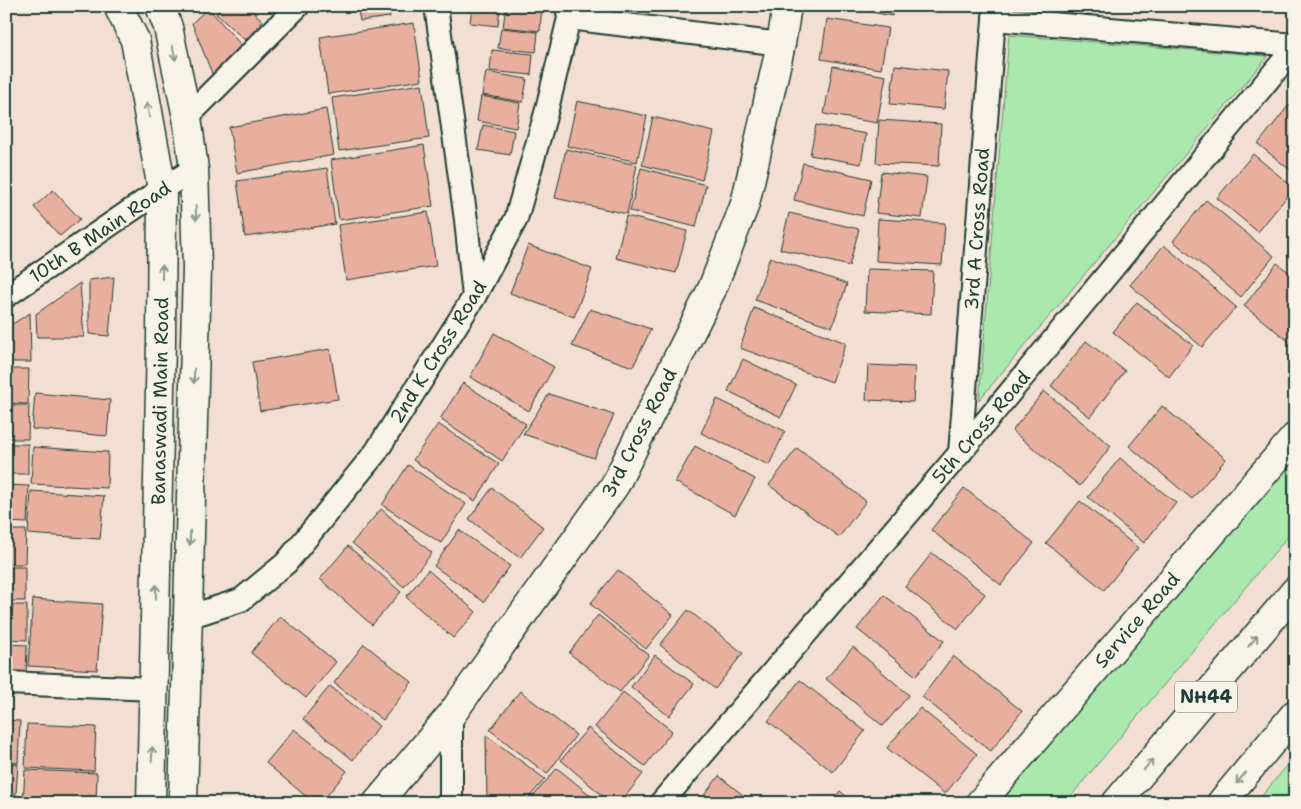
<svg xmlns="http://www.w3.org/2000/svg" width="1301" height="809" font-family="'Shantell Sans',sans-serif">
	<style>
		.green { fill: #abe8ae; stroke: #659271 }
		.building { fill: #e8af9f; stroke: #1f3d34 }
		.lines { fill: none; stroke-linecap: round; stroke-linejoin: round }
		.minor-casing { stroke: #1f3d34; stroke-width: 26 }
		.tertiary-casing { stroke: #1f3d34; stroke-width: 31 }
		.primary-casing { stroke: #1f3d34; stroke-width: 31 }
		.trunk-casing { stroke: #1f3d34; stroke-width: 31 }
		.minor { stroke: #f7f3e8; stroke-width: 22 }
		.tertiary { stroke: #f7f3e8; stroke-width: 28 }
		.primary { stroke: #f7f3e8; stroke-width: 28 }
		.trunk { stroke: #f7f3e8; stroke-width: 28 }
		.oneway { stroke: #8b988e }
		.labels { text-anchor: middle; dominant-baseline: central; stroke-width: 4; stroke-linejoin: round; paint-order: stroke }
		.shield { fill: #f7f3e8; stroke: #60746a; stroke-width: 1 }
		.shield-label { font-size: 18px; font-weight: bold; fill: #1f3d34 }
		.street-label { font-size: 19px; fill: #1f3d34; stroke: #f7f3e8 }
	</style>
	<rect width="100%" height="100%" fill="#f2dfd2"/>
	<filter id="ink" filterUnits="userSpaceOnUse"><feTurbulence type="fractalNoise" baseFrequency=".02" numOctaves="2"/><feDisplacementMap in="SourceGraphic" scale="10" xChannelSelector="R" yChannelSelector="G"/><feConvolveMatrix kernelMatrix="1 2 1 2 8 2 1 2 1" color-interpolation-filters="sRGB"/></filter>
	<g filter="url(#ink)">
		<!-- green -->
		<g class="green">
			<polygon points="1009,35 1268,56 979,400"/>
			<polygon points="1295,444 1295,528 1065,803 991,803"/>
			<polygon points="1295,756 1295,803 1256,803"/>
		</g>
		<!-- building -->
		<g class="building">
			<polygon points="223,6 247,6 263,21 245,40 216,14"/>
			<polygon points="357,6 389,6 390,17 360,21"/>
			<polygon points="472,6 500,6 498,26 470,23"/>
			<polygon points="506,6 542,6 540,31 503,27"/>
			<polygon points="692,6 733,6 732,11"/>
			<polygon points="841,6 893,6 892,16"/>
			<polygon points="208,8 242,46 213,76 192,23"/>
			<polygon points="827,19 888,28 881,69 821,59"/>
			<polygon points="414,23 422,80 328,94 320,37"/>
			<polygon points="501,28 538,32 536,52 498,48"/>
			<polygon points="492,50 533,54 531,75 490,71"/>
			<polygon points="895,65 948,71 944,109 890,104"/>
			<polygon points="833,66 886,76 877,123 824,114"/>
			<polygon points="486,72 527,79 523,102 482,95"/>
			<polygon points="422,84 429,138 339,151 332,98"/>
			<polygon points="481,96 520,103 516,128 477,121"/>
			<polygon points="577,101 647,116 637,162 567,146"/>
			<polygon points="1289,105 1295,110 1295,174 1258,144"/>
			<polygon points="326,109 334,155 237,173 229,127"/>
			<polygon points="653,117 714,132 702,180 642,165"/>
			<polygon points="879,120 941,124 939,166 876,163"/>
			<polygon points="483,125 514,131 510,155 478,150"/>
			<polygon points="816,125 866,134 861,164 810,155"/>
			<polygon points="424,145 433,206 339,220 331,160"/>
			<polygon points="566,149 637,165 627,214 555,198"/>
			<polygon points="1253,154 1294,188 1258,232 1217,198"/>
			<polygon points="803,163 871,179 863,216 794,200"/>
			<polygon points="327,168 335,224 245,237 237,181"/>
			<polygon points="641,168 706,185 696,227 630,211"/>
			<polygon points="881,172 927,177 922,218 876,213"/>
			<polygon points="53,190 80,219 60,236 34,207"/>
			<polygon points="1206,200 1274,256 1241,297 1173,241"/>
			<polygon points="428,212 436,266 346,280 338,225"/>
			<polygon points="789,213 859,229 849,266 780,249"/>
			<polygon points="626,216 687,231 676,273 616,258"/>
			<polygon points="878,219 945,223 942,265 876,261"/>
			<polygon points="528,245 592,269 574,317 510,293"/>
			<polygon points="1164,245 1236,307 1202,347 1130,285"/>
			<polygon points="1295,245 1295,262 1287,255"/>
			<polygon points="770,257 847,284 832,327 755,300"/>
			<polygon points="1277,263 1295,277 1295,346 1244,306"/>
			<polygon points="867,269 933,271 931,314 865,311"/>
			<polygon points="114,277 109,336 89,334 89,280"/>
			<polygon points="80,283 84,337 37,337 36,314"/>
			<polygon points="1137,302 1193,345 1169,377 1113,332"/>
			<polygon points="754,308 846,343 832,382 740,348"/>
			<polygon points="590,309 651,329 633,367 572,346"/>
			<polygon points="30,313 31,362 6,362 6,328"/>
			<polygon points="494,333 554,367 529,411 470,377"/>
			<polygon points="1086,341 1125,371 1090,417 1051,386"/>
			<polygon points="330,349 338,399 260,411 252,362"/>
			<polygon points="743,359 796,385 781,417 728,391"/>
			<polygon points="868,365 915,367 913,402 866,400"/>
			<polygon points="6,369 29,369 28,404 6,403"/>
			<polygon points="463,383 526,424 502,461 440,419"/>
			<polygon points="1044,391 1111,446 1080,486 1012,431"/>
			<polygon points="35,393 110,400 107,436 32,429"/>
			<polygon points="549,394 614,415 594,458 523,434"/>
			<polygon points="717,399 785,431 769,465 701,433"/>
			<polygon points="6,405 29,405 28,439 6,439"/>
			<polygon points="1162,406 1226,459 1192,499 1129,446"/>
			<polygon points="438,424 499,464 475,501 413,460"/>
			<rect x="6" y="444" width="22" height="30"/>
			<polygon points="695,446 755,479 735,515 675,482"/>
			<polygon points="33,447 108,452 107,488 31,484"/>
			<polygon points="797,448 866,501 839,537 769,485"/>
			<polygon points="1120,458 1176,503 1144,543 1088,497"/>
			<polygon points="408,465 466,504 441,543 382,505"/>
			<polygon points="6,485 29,486 27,523 6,522"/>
			<polygon points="492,488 543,527 520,558 469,519"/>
			<polygon points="964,488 1034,543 1001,585 931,530"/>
			<polygon points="31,491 104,496 100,539 28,534"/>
			<polygon points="1080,501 1138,548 1104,590 1046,543"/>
			<polygon points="381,509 432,553 404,587 352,543"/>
			<polygon points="6,530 26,530 25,564 6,564"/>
			<polygon points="459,530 510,566 484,602 434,566"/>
			<polygon points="348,546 401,592 372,625 320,579"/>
			<polygon points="932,553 985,594 958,629 905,587"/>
			<rect x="6" y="567" width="19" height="34"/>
			<polygon points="428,570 476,612 453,638 406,597"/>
			<polygon points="618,570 673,615 646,649 590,604"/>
			<polygon points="884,595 944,641 916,676 857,629"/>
			<polygon points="33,599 102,604 97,670 28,666"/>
			<polygon points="6,605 27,605 27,640 6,639"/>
			<polygon points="688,610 743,653 715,689 660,645"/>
			<polygon points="598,615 649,655 620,692 569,653"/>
			<polygon points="280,616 336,662 306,698 251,653"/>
			<polygon points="6,644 27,645 26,677 6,676"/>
			<polygon points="364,644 412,682 383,720 334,683"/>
			<polygon points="853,647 909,695 883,726 826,679"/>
			<polygon points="655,655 694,684 669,716 631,687"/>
			<polygon points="953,656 1022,711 991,751 922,697"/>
			<polygon points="800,680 865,731 833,772 768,721"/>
			<polygon points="330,686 379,726 353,760 303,719"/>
			<polygon points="520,691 576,735 547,774 490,730"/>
			<polygon points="623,692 672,731 645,766 595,727"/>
			<polygon points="920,708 977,754 945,794 887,748"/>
			<polygon points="6,720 20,721 18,763 6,762"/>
			<polygon points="27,724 96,727 94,771 25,768"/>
			<polygon points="588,728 643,774 620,803 611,803 561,760"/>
			<polygon points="294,729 347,771 321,803 314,803 266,763"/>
			<polygon points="486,735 545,779 524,803 487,803"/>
			<polygon points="6,764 18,764 16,794 6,794"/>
			<polygon points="557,768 600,803 536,803 531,799"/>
			<polygon points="25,770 97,773 96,803 23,803"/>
			<polygon points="719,776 753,803 698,803"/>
			<polygon points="840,791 854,803 830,803"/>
			<polygon points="6,795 19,796 18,803 6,803"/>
		</g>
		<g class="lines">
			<defs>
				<g id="minor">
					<polyline points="436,6 466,220 474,297"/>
					<polyline points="569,18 781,44"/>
					<polyline points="994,19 1295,45"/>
					<polyline points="187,117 298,6"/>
					<polyline points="6,296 162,189 194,169"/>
					<polyline points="960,453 995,6"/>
					<polyline points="188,617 241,600 286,563 376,452 474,297 516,219 546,113 569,18 567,6"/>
					<polyline points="6,683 154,689"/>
					<polyline points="451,715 451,803"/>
					<polyline points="661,803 960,453 1295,47"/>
				</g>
				<g id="tertiary">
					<polyline points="377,803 451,715 615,485 712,289 745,204 781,44 787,6"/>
					<polyline points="980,803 1295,437"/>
				</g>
				<g id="primary">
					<polyline points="118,6 135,40 162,189 161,342 151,803"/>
					<polyline points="160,6 168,27 187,117 194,169 197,268 183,803"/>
				</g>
				<g id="trunk">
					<polyline points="1116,803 1295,591"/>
					<polyline points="1221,803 1295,714"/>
				</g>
			</defs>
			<!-- minor casing -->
			<use href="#minor" class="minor-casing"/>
			<!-- tertiary casing -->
			<use href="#tertiary" class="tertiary-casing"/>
			<!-- primary casing -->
			<use href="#primary" class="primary-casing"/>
			<!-- trunk casing -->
			<use href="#trunk" class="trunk-casing"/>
			<!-- minor -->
			<use href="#minor" class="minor"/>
			<!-- tertiary -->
			<use href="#tertiary" class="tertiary"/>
			<!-- primary -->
			<use href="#primary" class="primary"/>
			<!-- trunk -->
			<use href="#trunk" class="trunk"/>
		</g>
		<!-- one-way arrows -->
		<defs><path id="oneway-shaft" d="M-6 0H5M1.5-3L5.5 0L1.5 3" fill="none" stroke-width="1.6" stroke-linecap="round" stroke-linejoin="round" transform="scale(1.25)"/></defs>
		<g class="oneway">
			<use href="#oneway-shaft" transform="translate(174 53) rotate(78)"/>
			<use href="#oneway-shaft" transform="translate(148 110) rotate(-100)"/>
			<use href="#oneway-shaft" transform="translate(196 213) rotate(88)"/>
			<use href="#oneway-shaft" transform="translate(162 272) rotate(-90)"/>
			<use href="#oneway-shaft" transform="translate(194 376) rotate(91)"/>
			<use href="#oneway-shaft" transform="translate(190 538) rotate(91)"/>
			<use href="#oneway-shaft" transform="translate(156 592) rotate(-89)"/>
			<use href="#oneway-shaft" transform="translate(1253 641) rotate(-50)"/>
			<use href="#oneway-shaft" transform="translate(152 754) rotate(-88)"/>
			<use href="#oneway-shaft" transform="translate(1148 765) rotate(-50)"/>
			<use href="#oneway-shaft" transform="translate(1241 778) rotate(130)"/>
		</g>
	</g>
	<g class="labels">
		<!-- shield labels -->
		<rect class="shield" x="1175" y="681.5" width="62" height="31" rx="4"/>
		<g class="shield-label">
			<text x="1206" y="697">NH44</text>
		</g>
		<!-- street labels -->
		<g class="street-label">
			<text transform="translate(977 229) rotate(-86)">3rd A Cross Road</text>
			<text transform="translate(100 232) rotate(-34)">10th B Main Road</text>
			<text transform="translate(438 352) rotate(-58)">2nd K Cross Road</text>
			<text transform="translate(160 401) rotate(-89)">Banaswadi Main Road</text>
			<text transform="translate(981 427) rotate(-50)">5th Cross Road</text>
			<text transform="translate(639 433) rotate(-63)">3rd Cross Road</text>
			<text transform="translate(1137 620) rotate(-49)">Service Road</text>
		</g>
	</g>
	<!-- margin -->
	<rect width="1301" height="809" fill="none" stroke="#f7f3e8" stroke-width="25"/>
	<rect x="12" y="12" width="1276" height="784" fill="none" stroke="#1f3d34" stroke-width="2" filter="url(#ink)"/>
</svg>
